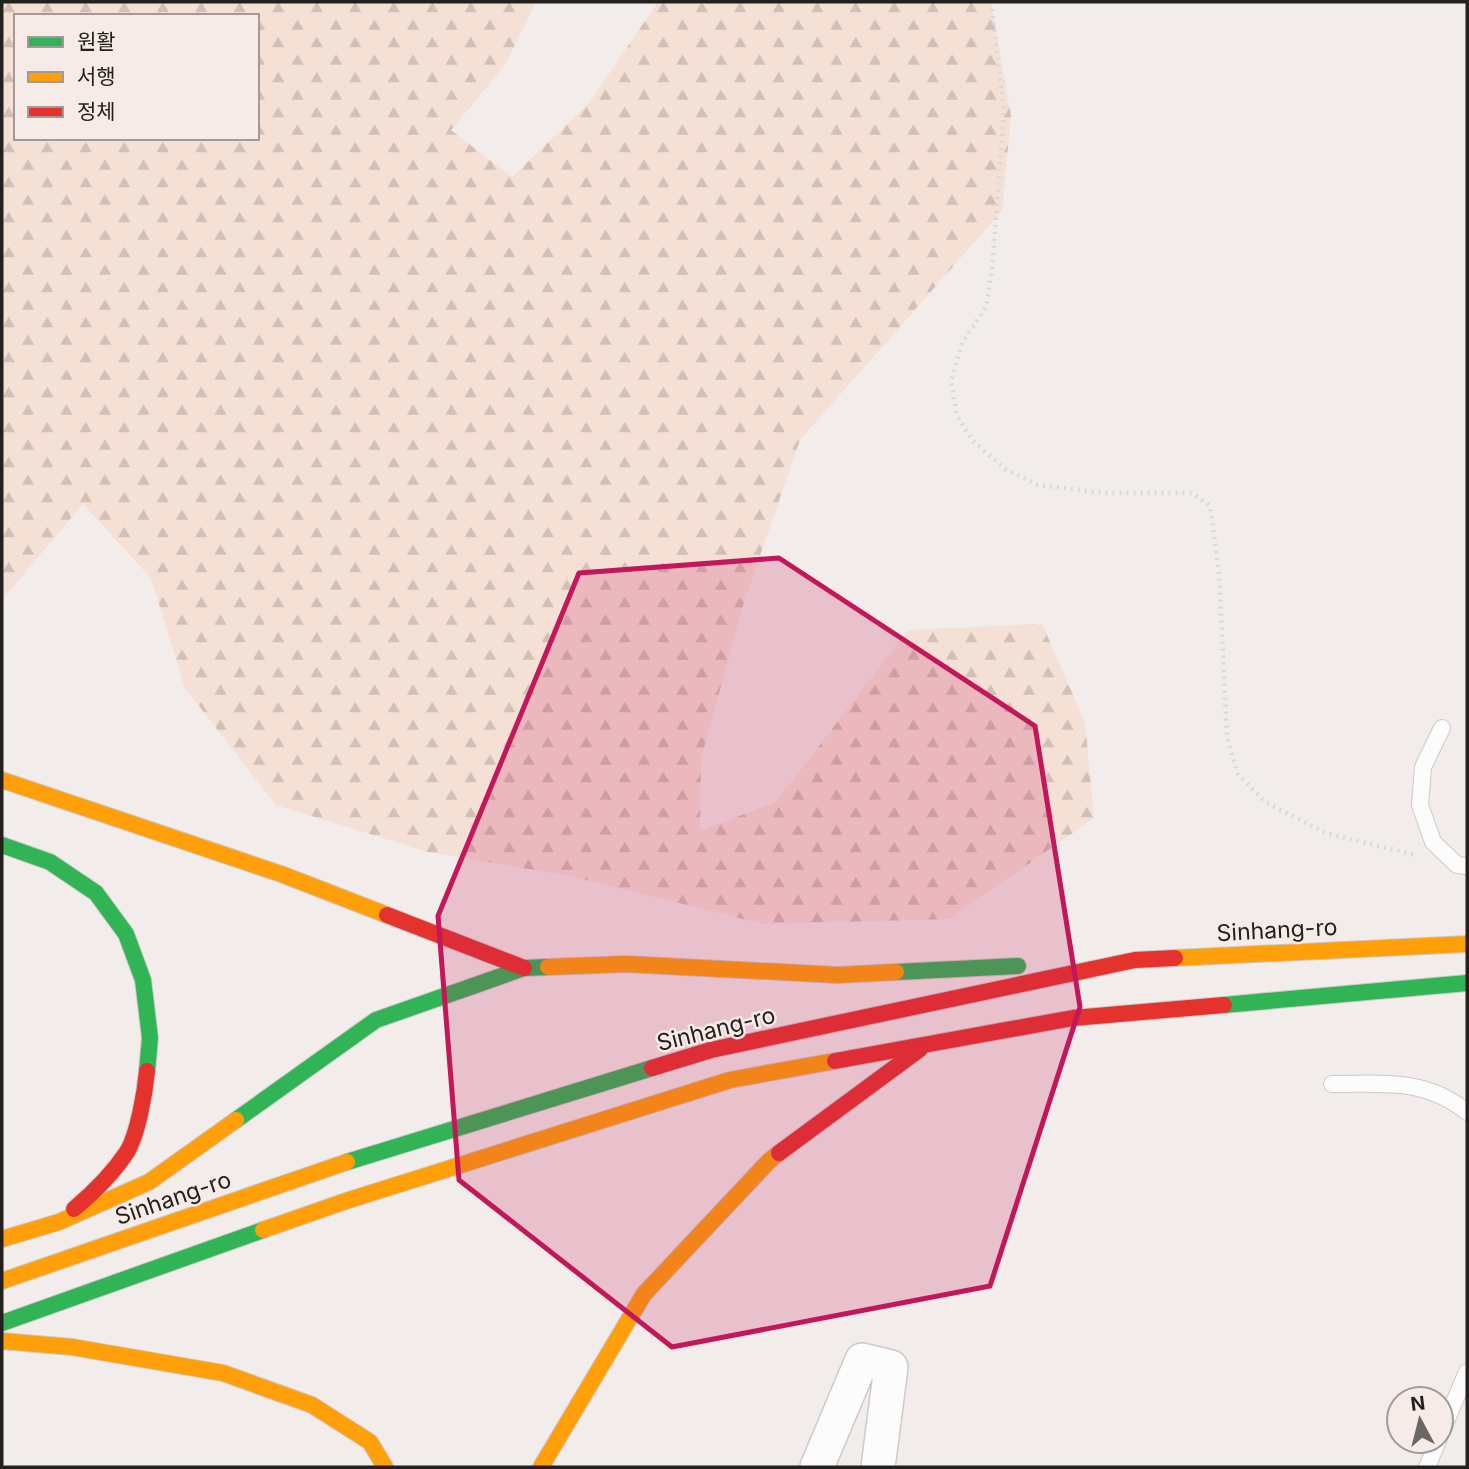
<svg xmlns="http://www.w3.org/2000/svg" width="1469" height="1469" font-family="Inter,'Noto Sans KR',sans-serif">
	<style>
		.forest { fill: url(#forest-firs); fill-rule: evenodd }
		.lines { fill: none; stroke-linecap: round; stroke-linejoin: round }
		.lane-casing { stroke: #cdc9c7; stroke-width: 18 }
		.street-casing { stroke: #cdc9c7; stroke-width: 36 }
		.fast-casing { stroke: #cdc9c7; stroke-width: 18 }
		.slow-casing { stroke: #cdc9c7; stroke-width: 18 }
		.jam-casing { stroke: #cdc9c7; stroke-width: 18 }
		.path { stroke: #dad8d7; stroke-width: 4.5; stroke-dasharray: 2 5; stroke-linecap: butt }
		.lane { stroke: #fdfcfc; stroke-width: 16 }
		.street { stroke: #fdfcfc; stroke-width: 33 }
		.fast { stroke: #30b455; stroke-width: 16 }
		.slow { stroke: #ff9f0a; stroke-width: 16 }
		.jam { stroke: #e5322d; stroke-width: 16 }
		.marked { fill: #c2185b; fill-opacity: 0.2; stroke: #c2185b; stroke-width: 5; stroke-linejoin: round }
		.labels { text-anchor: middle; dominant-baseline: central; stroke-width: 5; stroke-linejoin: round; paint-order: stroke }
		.street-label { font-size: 23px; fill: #24201e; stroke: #f6ebe6 }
	</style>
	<defs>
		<pattern id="forest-firs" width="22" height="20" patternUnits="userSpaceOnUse" patternTransform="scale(1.75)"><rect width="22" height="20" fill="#f5e0d6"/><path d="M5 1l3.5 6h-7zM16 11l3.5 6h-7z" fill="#d2c0b7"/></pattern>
	</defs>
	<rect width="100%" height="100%" fill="#f2ecea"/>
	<!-- forest -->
	<path class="forest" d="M2 2H536L505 65 451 130 512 177 589 103 658 2H991L1011 116 1002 211 800 440 744 602 701 759 700 831 776 802 908 630 1042 624 1085 722 1094 818 950 919 763 924 570 876 428 852 276 805 185 688 151 578 83 504 2 600ZM16 16H257V138H16Z"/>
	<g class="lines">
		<defs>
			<g id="lane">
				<polyline points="1442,728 1423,767 1420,805 1433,842 1457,865 1467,866"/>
				<path d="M1332 1084C1383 1084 1425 1078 1467 1112"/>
				<polyline points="1441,1433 1467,1372"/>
				<polyline points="1427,1467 1438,1441"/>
			</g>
			<polyline id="street" points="817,1467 862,1360 891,1367 878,1467"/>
			<g id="fast">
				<polyline points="2,845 50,862 96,893 126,934 143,980 150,1038 147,1071"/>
				<polyline points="896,972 1018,966"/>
				<polyline points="1224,1005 1467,983"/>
				<polyline points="236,1120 376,1020 524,968 548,967"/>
				<polyline points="347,1162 652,1068"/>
				<polyline points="2,1323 263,1230"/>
			</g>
			<g id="slow">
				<polyline points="2,780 281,874 387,915"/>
				<polyline points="1175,958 1467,944"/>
				<polyline points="548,967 626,964 838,975 896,972"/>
				<polyline points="263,1230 346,1201 730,1080 835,1061"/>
				<polyline points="2,1239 59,1222 149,1182 236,1120"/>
				<polyline points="2,1281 347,1162"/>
				<polyline points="2,1341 72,1347 223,1373 312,1405 370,1442 385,1467"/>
				<polyline points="541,1467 644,1294 769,1161 779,1153"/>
			</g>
			<g id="jam">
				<polyline points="387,915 524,968"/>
				<polyline points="835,1061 1073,1018 1224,1005"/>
				<polyline points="652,1068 711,1050 1135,960 1175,958"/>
				<polyline points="779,1153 920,1049"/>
				<path d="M74 1209C93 1193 113 1173 127 1152 138 1134 145 1092 147 1071"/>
			</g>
		</defs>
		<!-- lane casing -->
		<use href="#lane" class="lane-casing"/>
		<!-- street casing -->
		<use href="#street" class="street-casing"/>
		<!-- fast casing -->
		<use href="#fast" class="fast-casing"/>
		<!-- slow casing -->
		<use href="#slow" class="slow-casing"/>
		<!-- jam casing -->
		<use href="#jam" class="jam-casing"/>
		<!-- path -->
		<polyline class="path" points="991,2 1004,111 992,269 986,307 962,343 951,381 957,416 972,440 1005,469 1038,485 1104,493 1192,493 1210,506 1219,573 1227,737 1238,774 1265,802 1326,833 1415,855"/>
		<!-- lane -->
		<use href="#lane" class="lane"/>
		<!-- street -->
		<use href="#street" class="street"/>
		<!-- fast -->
		<use href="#fast" class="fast"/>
		<!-- slow -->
		<use href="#slow" class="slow"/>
		<!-- jam -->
		<use href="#jam" class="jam"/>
	</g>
	<!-- marked area -->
	<path class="marked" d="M779 558 1035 726 1080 1007 990 1286 672 1347 459 1180 438 916 579 573Z"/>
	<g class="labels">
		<!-- street labels -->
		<g class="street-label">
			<text transform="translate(1277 930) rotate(-3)">Sinhang-ro</text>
			<text transform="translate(716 1029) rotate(-14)">Sinhang-ro</text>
			<text transform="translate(173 1198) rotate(-19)">Sinhang-ro</text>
		</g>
	</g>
	<!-- border -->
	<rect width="1469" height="1469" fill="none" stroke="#24201e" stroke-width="7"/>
	<!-- legend -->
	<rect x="14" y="14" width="245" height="126" fill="#f6ebe6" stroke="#a29a96" stroke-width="2"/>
	<rect x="28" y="37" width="35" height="10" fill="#30b455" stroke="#a29a96" stroke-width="2"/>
	<text x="77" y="49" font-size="21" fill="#24201e">원활</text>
	<rect x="28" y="72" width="35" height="10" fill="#ff9f0a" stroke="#a29a96" stroke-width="2"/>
	<text x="77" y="84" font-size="21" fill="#24201e">서행</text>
	<rect x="28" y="107" width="35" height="10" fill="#e5322d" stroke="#a29a96" stroke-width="2"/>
	<text x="77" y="119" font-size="21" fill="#24201e">정체</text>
	<!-- north arrow -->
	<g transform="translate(1420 1420) rotate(353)"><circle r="33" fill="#f6ebe6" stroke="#a29a96" stroke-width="2"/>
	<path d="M0-5L12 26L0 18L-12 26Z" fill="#6c6765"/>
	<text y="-10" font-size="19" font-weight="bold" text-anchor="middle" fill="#24201e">N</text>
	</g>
</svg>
